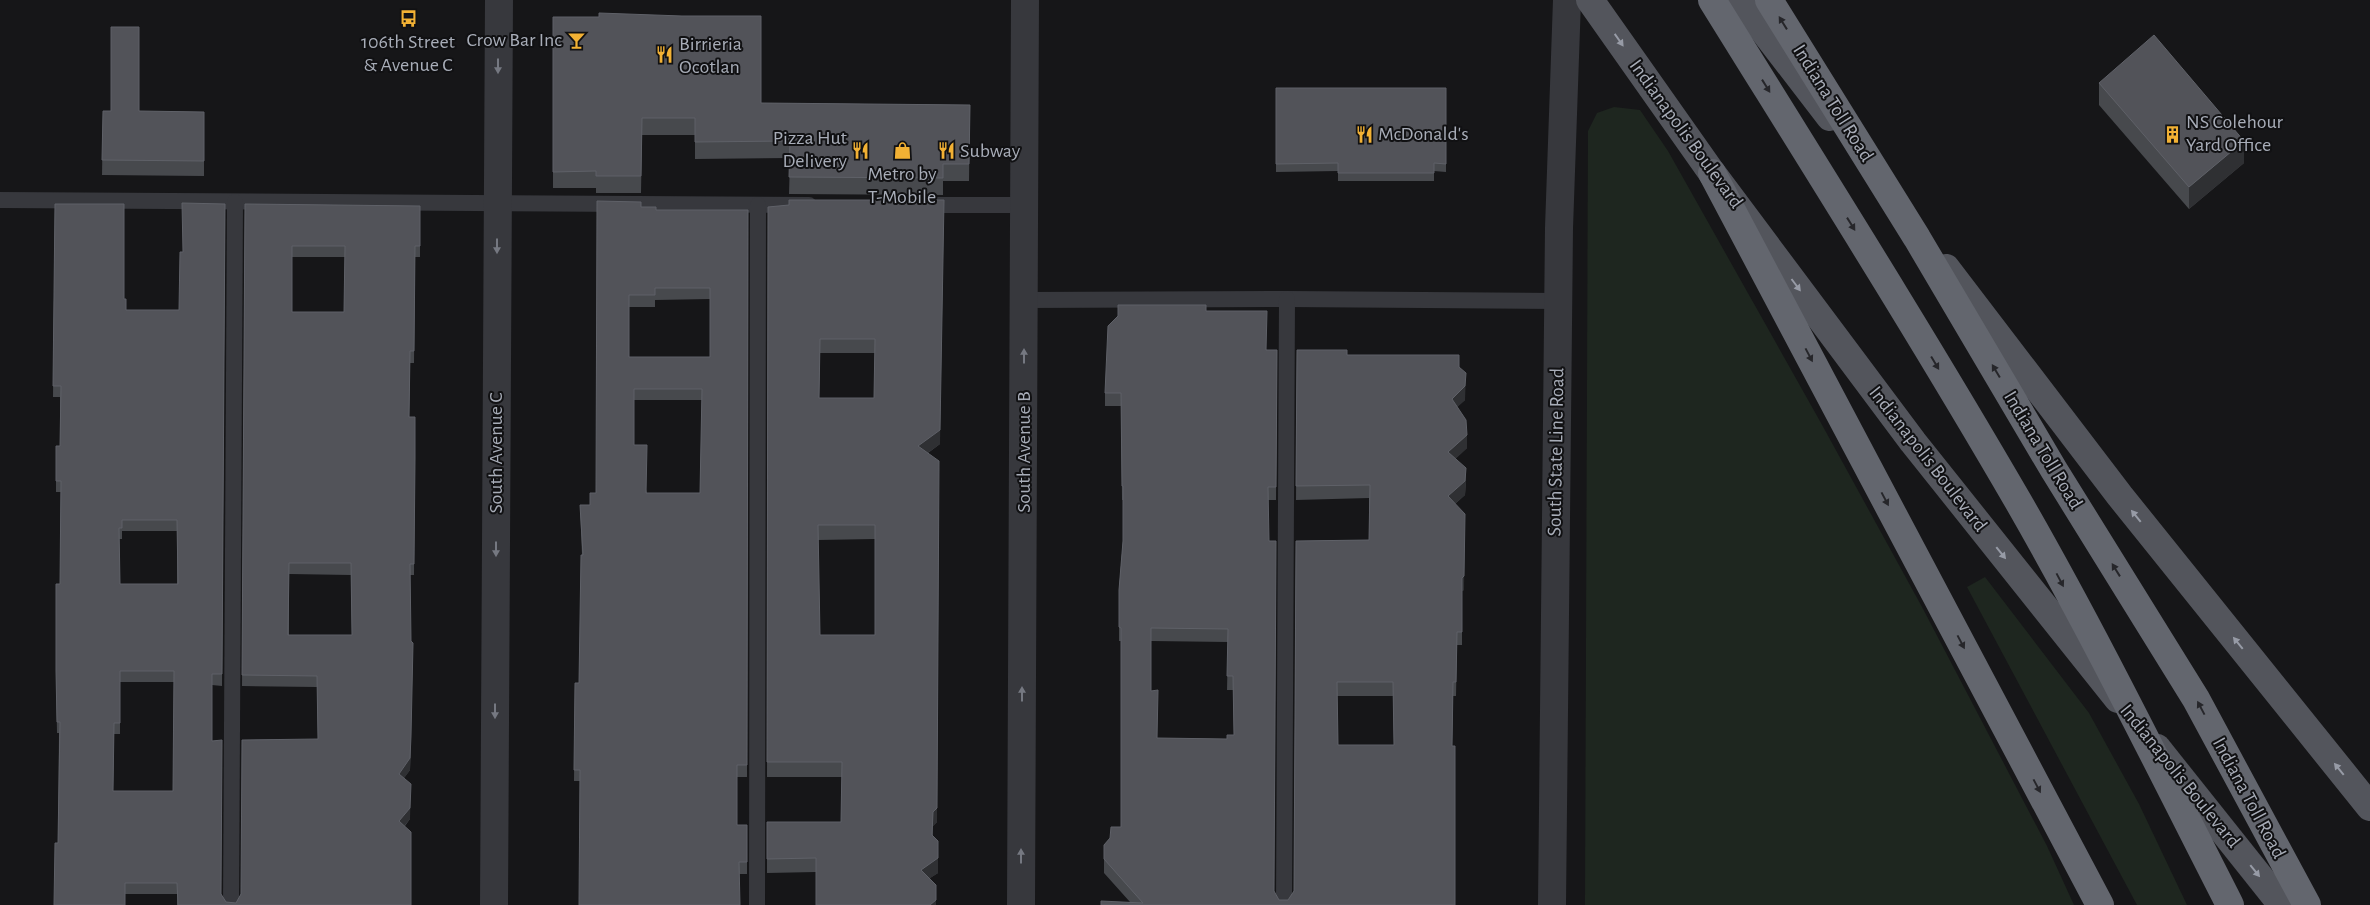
<svg xmlns="http://www.w3.org/2000/svg" width="2370" height="905" font-family="'Alegreya Sans',sans-serif">
	<style>
		.green { fill: #1e261f }
		.lines { fill: none; stroke-linecap: round; stroke-linejoin: round }
		.service { stroke: #37383d; stroke-width: 16 }
		.minor { stroke: #37383d; stroke-width: 28 }
		.primary { stroke: #53555c; stroke-width: 28 }
		.motorway { stroke: #63666e; stroke-width: 28 }
		.motorway-bridge { stroke: #63666e; stroke-width: 28 }
		.wall { fill: #47494d; fill-rule: evenodd }
		.shaded-wall { fill: #2f3033 }
		.building { fill: #525359; stroke: #5f6168; fill-rule: evenodd }
		.oneway { fill: #26262a }
		.oneway2 { fill: #979ba6 }
		.oneway3 { fill: #757881 }
		.labels { text-anchor: middle; dominant-baseline: central; stroke-width: 4; stroke-linejoin: round; paint-order: stroke }
		.poi-label { font-size: 20px; fill: #a8adb8; stroke: #111113; text-anchor: start }
		.street-label { font-size: 20px; fill: #a8adb8; stroke: #111113 }
	</style>
	<rect width="100%" height="100%" fill="#161618"/>
	<!-- green -->
	<g class="green">
		<polygon points="1614,107 1640,110 1668,151 1821,423 1922,607 2047,846 2074,905 1585,905 1588,131 1597,113"/>
		<polygon points="1985,577 2089,713 2139,804 2187,905 2137,905 1967,587"/>
	</g>
	<g class="lines">
		<!-- service -->
		<g class="service">
			<polyline points="0,200 809,205"/>
			<polyline points="921,205 1024,205"/>
			<polyline points="1025,300 1287,299 1558,301"/>
			<polyline points="231,905 235,202"/>
			<polyline points="757,905 758,205"/>
			<polyline points="1284,905 1287,299"/>
		</g>
		<!-- minor -->
		<g class="minor">
			<polyline points="494,905 499,0"/>
			<polyline points="1021,905 1025,0"/>
			<polyline points="1552,905 1559,228 1567,0"/>
		</g>
		<!-- primary -->
		<g class="primary">
			<polyline points="1590,0 1712,173 1913,442 2118,699"/>
			<polyline points="1740,0 1830,117"/>
			<polyline points="1946,268 2120,496 2370,807"/>
			<polyline points="2157,748 2282,905"/>
		</g>
		<!-- motorway -->
		<polyline class="motorway" points="1712,173 2100,905"/>
		<!-- motorway-bridge -->
		<g class="motorway-bridge">
			<path d="M1712 0C1815 166 1920 332 2018 501 2094 633 2161 770 2230 905"/>
			<polyline points="1769,0 1917,238 2054,470 2196,699 2307,905"/>
		</g>
	</g>
	<!-- wall -->
	<g class="wall">
		<polygon points="553,17 761,103 970,105 969,181 943,181 943,195 789,194 790,158 695,159 695,135 642,135 641,193 596,193 596,188 553,188"/>
		<polygon points="2099,83 2244,163 2189,209 2099,105"/>
		<polygon points="1276,88 1446,88 1446,172 1434,171 1434,181 1338,181 1338,171 1276,172"/>
		<polygon points="103,111 204,112 204,176 102,175"/>
		<path d="M789 200 940 444 928 453 937 822 933 826V836L938 873 930 878 936 905 816 872 767 873V822H841L842 777H767L768 207 789 205ZM820 353H875L874 398H819ZM875 539V635H820L818 540Z"/>
		<path d="M55 204 124 299 126 310H179L183 252 225 204 222 686 212 685V741L221 894 226 902 236 903 241 894 318 739 317 687 242 686 245 204 420 206V257H415L414 363H410L409 417H415L414 575H410L411 747 410 770 404 778 410 819 405 826 411 905H177V894H125L58 843 59 733H57L56 682 60 584 61 492H56V446H60V397H53ZM292 257H345L344 312H292ZM122 531H177V584H120L119 539H122ZM289 574 351 575 352 635H289ZM120 682H174L173 791H113L114 734H120Z"/>
		<path d="M641 207 656 210H748L747 777H737V825H747V874H740L580 781H574L575 683H579L582 555 580 505H590L596 493ZM710 299V357H629V307H655V300ZM634 400H702L700 493H647L634 445Z"/>
		<path d="M1206 311 1267 350H1277L1276 500H1268L1274 892 1279 900H1288L1294 891 1296 541 1369 540V498L1296 500 1297 350 1459 367 1465 400 1457 407 1467 448 1455 459 1466 481 1465 495 1455 504 1464 590 1462 591V645H1457L1456 696H1453L1452 746 1455 905H1101L1130 902 1104 873V845L1121 827V641H1119V590L1123 541V500H1122L1121 406H1105V393ZM1151 641 1228 642 1227 690H1233L1234 735 1227 739 1157 738 1151 691ZM1337 696H1393L1394 745H1338Z"/>
	</g>
	<!-- shaded-wall -->
	<g class="shaded-wall">
		<polygon points="2244,141 2244,163 2189,209 2189,187"/>
		<polygon points="944,200 940,444 918,460 918,446"/>
		<polygon points="1466,373 1465,400 1452,412 1452,399"/>
		<polygon points="1467,435 1467,448 1448,466 1448,452"/>
		<polygon points="1466,468 1466,481 1465,495 1448,510 1448,496"/>
		<polygon points="939,475 937,822 933,826 932,849"/>
		<polygon points="1465,514 1464,590 1462,591 1462,578"/>
		<polygon points="413,643 410,770 399,785 399,774"/>
		<polygon points="411,784 410,819 399,832 399,821"/>
		<polygon points="938,858 938,873 921,884 921,870"/>
		<polygon points="936,900 936,905 930,905"/>
	</g>
	<!-- building -->
	<g class="building">
		<polygon points="599,13 682,16 761,16 761,103 970,105 969,164 943,164 943,178 789,177 790,141 695,142 695,118 642,118 641,176 596,176 596,171 553,172 553,17 599,17"/>
		<polygon points="111,27 139,27 139,111 204,112 204,161 102,160 103,111 111,111"/>
		<polygon points="2154,35 2244,141 2189,187 2099,83"/>
		<polygon points="1276,88 1446,88 1446,164 1434,163 1434,173 1338,173 1338,163 1276,164"/>
		<path d="M789 200H944L940 430 918 446 939 461 937 808 933 812 932 835 938 841V858L921 870 936 885V900L930 905H816V858L767 859V822H841L842 762H767L768 207 789 205ZM820 339H875L874 398H819ZM818 525H875V635H820Z"/>
		<path d="M597 201 641 202V207H656V210H748L747 765H737V825H747V862H739L740 905H579L580 770H574L575 683H579L581 555H583L580 505H590V493H596ZM655 288H710V357H629V295H655ZM634 389H702L700 493H646L647 445H634Z"/>
		<path d="M182 203 225 204 222 674H212V741L222 740 221 894 226 902 236 903 241 894 242 740 318 739 317 676 242 675 245 204 420 206V246H415L414 351H410L409 417H415V458L414 564H410L411 641 413 643 411 736 410 758 399 774 411 784 410 808 399 821 411 832V905H178L177 883H125V905H54L55 843H58L60 722H57L56 671V584H60L61 481H56V446H60L61 386H53L55 204H124V299H126V310H179L180 252H183ZM292 246H345L344 312H292ZM122 520H177L178 584H120L119 528H122ZM289 563H351L352 635H288ZM120 671H174L173 791H113L114 723H120Z"/>
		<path d="M1118 305H1206V311H1267L1266 350H1277L1276 487H1268L1269 541H1276L1274 891 1279 900H1288L1294 891 1296 541 1369 540 1370 485 1296 486 1297 350H1347V355H1459V367L1466 373 1465 386 1452 399 1466 420 1467 435 1448 452 1466 468 1465 481 1448 496 1465 514 1464 576 1462 578V632H1457L1456 682H1453L1452 746H1455V905H1101V901L1143 903 1104 859V845L1110 838 1111 827H1121V628L1119 627V590L1123 541V486H1122L1121 393H1105L1108 326 1118 316ZM1151 628 1228 629 1227 676H1233L1234 735H1227V739L1157 738 1158 690 1151 691ZM1337 682H1393L1394 745H1338Z"/>
	</g>
	<!-- one-way arrows -->
	<defs><path id="oneway-solid" d="M-6-.8H1V-3.2L6.5 0L1 3.2V.8H-6Z" transform="scale(1.25)"/></defs>
	<g class="oneway">
		<use href="#oneway-solid" transform="translate(1783 23) rotate(-122)"/>
		<use href="#oneway-solid" transform="translate(1766 86) rotate(58)"/>
		<use href="#oneway-solid" transform="translate(1851 224) rotate(58)"/>
		<use href="#oneway-solid" transform="translate(1809 355) rotate(62)"/>
		<use href="#oneway-solid" transform="translate(1935 363) rotate(59)"/>
		<use href="#oneway-solid" transform="translate(1996 371) rotate(-121)"/>
		<use href="#oneway-solid" transform="translate(1885 499) rotate(62)"/>
		<use href="#oneway-solid" transform="translate(2116 570) rotate(-122)"/>
		<use href="#oneway-solid" transform="translate(2060 580) rotate(62)"/>
		<use href="#oneway-solid" transform="translate(1961 642) rotate(62)"/>
		<use href="#oneway-solid" transform="translate(2201 708) rotate(-118)"/>
		<use href="#oneway-solid" transform="translate(2037 786) rotate(62)"/>
	</g>
	<g class="oneway2">
		<use href="#oneway-solid" transform="translate(1619 40) rotate(55)"/>
		<use href="#oneway-solid" transform="translate(1796 285) rotate(53)"/>
		<use href="#oneway-solid" transform="translate(2136 516) rotate(-129)"/>
		<use href="#oneway-solid" transform="translate(2001 553) rotate(51)"/>
		<use href="#oneway-solid" transform="translate(2238 643) rotate(-129)"/>
		<use href="#oneway-solid" transform="translate(2339 769) rotate(-129)"/>
		<use href="#oneway-solid" transform="translate(2255 871) rotate(51)"/>
	</g>
	<g class="oneway3">
		<use href="#oneway-solid" transform="translate(498 66) rotate(90)"/>
		<use href="#oneway-solid" transform="translate(497 246) rotate(90)"/>
		<use href="#oneway-solid" transform="translate(1024 356) rotate(-90)"/>
		<use href="#oneway-solid" transform="translate(496 549) rotate(90)"/>
		<use href="#oneway-solid" transform="translate(1022 694) rotate(-90)"/>
		<use href="#oneway-solid" transform="translate(495 711) rotate(90)"/>
		<use href="#oneway-solid" transform="translate(1021 856) rotate(-90)"/>
	</g>
	<!-- icons -->
	<defs>
		<symbol id="bus-bare" viewBox="-9 -9 18 18"><path d="M-5-6H5V4H4V6H2V4H-2V6H-4V4H-5ZM-3.5-4V0h7V-4ZM-3.5 1.2v1.5H-2V1.2ZM2 1.2v1.5H3.5V1.2Z" fill="#f2b134" stroke="#111113" stroke-width="2.5" paint-order="stroke"/></symbol>
		<symbol id="bar-bare" viewBox="-9 -9 18 18"><path d="M-6-5H6L.8 .8V4.5H3.5V6h-7V4.5H-.8V.8Z" fill="#f2b134" stroke="#111113" stroke-width="2.5" paint-order="stroke"/></symbol>
		<symbol id="restaurant-bare" viewBox="-9 -9 18 18"><path d="M-5-6h1v4h1v-4h1v4h1v-4h1v5L-1.5 .5V6h-2V.5L-5-1ZM5-6V6H3V1.5H1.5Q1.5-4 5-6Z" fill="#f2b134" stroke="#111113" stroke-width="2.5" paint-order="stroke"/></symbol>
		<symbol id="building-bare" viewBox="-9 -9 18 18"><path d="M-4-6H4V6H1V3H-1V6H-4ZM-2.5-4.3h1.7v1.8h-1.7ZM.8-4.3h1.7v1.8H.8ZM-2.5-1h1.7V.8h-1.7ZM.8-1h1.7V.8H.8Z" fill="#f2b134" stroke="#111113" stroke-width="2.5" paint-order="stroke"/></symbol>
		<symbol id="shop-bare" viewBox="-9 -9 18 18"><path d="M-5-2.5h2.3a2.7 3.5 0 0 1 5.4 0H5L5.5 6h-11ZM-1.5-2.5h3a1.5 2.3 0 0 0-3 0Z" fill="#f2b134" stroke="#111113" stroke-width="2.5" paint-order="stroke"/></symbol>
	</defs>
	<g fill-rule="evenodd">
		<use href="#bus-bare" x="396" y="6" width="25" height="25"/>
		<use href="#bar-bare" x="564" y="28" width="25" height="25"/>
		<use href="#restaurant-bare" x="652" y="42" width="25" height="25"/>
		<use href="#restaurant-bare" x="1352" y="122" width="25" height="25"/>
		<use href="#building-bare" x="2160" y="122" width="25" height="25"/>
		<use href="#restaurant-bare" x="848" y="138" width="25" height="25"/>
		<use href="#shop-bare" x="890" y="138" width="25" height="25"/>
		<use href="#restaurant-bare" x="934" y="138" width="25" height="25"/>
	</g>
	<g class="labels">
		<!-- poi labels -->
		<g class="poi-label">
			<text x="562" y="40" text-anchor="end">Crow Bar Inc</text>
			<text x="408" y="42" text-anchor="middle">106th Street<tspan x="408" dy="23">&amp; Avenue C</tspan></text>
			<text x="679" y="44">Birrieria<tspan x="679" dy="23">Ocotlan</tspan></text>
			<text x="2186" y="122">NS Colehour<tspan x="2186" dy="23">Yard Office</tspan></text>
			<text x="1378" y="134">McDonald's</text>
			<text x="847" y="138" text-anchor="end">Pizza Hut<tspan x="847" dy="23">Delivery</tspan></text>
			<text x="960" y="151">Subway</text>
			<text x="902" y="174" text-anchor="middle">Metro by<tspan x="902" dy="23">T-Mobile</tspan></text>
		</g>
		<!-- street labels -->
		<g class="street-label">
			<text transform="translate(1833 103) rotate(58)">Indiana Toll Road</text>
			<text transform="translate(1686 134) rotate(54)">Indianapolis Boulevard</text>
			<text transform="translate(2043 450) rotate(59)">Indiana Toll Road</text>
			<text transform="translate(1024 452) rotate(-90)">South Avenue B</text>
			<text transform="translate(1556 452) rotate(-89)">South State Line Road</text>
			<text transform="translate(496 453) rotate(-90)">South Avenue C</text>
			<text transform="translate(1928 459) rotate(52)">Indianapolis Boulevard</text>
			<text transform="translate(2180 776) rotate(51)">Indianapolis Boulevard</text>
			<text transform="translate(2249 798) rotate(62)">Indiana Toll Road</text>
		</g>
	</g>
</svg>
